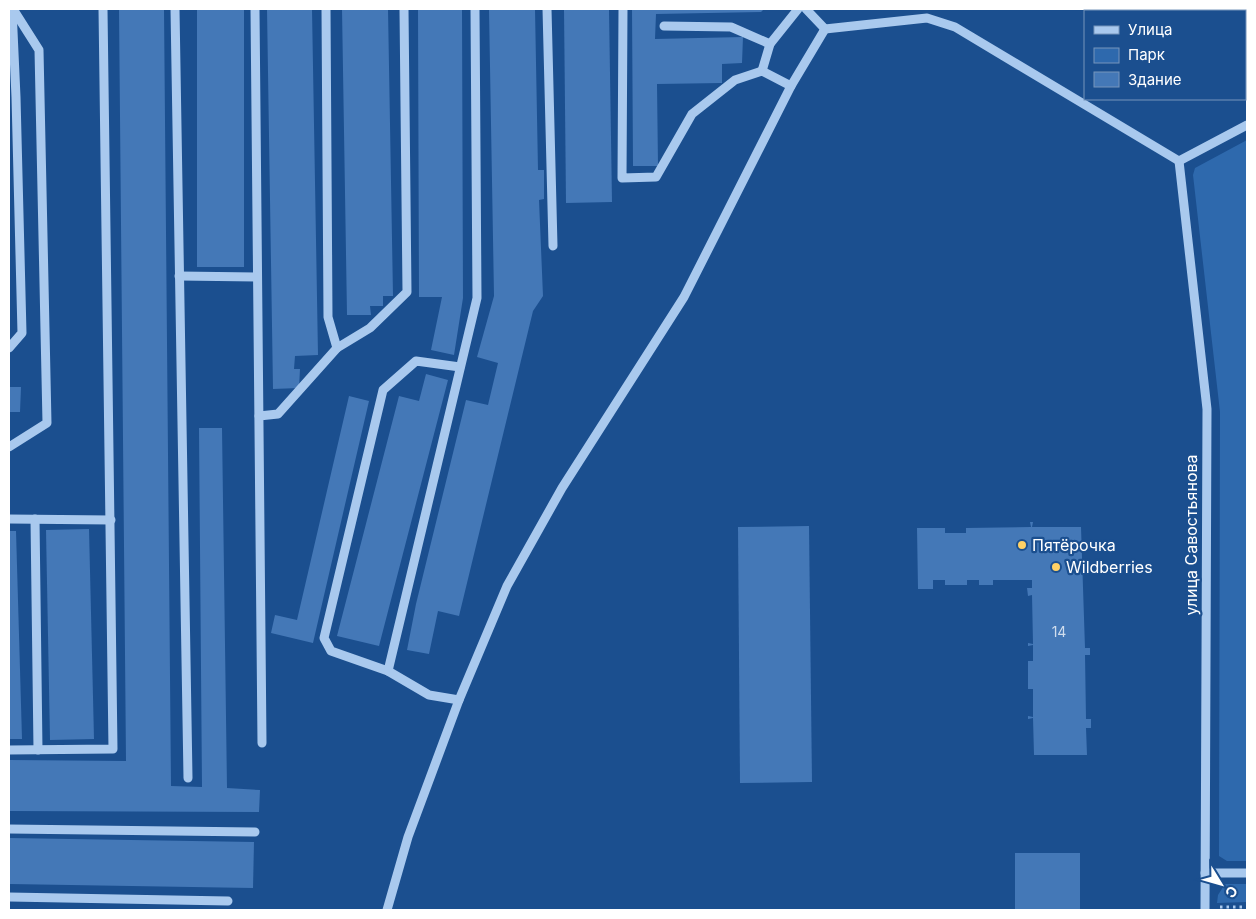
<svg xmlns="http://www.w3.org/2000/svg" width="1256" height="919" font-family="Inter,sans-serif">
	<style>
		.green { fill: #2e69ad }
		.building { fill: #4478b7 }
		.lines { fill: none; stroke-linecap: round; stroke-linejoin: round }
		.path { stroke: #a9c9ee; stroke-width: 3; stroke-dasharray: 2.5 4; stroke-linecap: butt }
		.minor { stroke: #a9c9ee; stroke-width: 9 }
		.poi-dot { fill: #ffd166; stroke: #1b4f8f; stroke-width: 2 }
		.labels { text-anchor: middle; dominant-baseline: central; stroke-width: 4.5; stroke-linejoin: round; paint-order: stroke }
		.number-label { font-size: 14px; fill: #d0dded }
		.street-label { font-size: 16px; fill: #fff; stroke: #1b4f8f }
		.poi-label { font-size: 16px; fill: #fff; stroke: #1b4f8f; text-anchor: start }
	</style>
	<rect width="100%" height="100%" fill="#1b4f8f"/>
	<!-- green -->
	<g class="green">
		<polygon points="1247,140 1247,861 1227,861 1219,856 1219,852 1220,412 1193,175 1195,168"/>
		<polygon points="1225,884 1247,884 1247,902 1217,903 1218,895"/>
	</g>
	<!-- building -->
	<g class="building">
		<polygon points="119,9 164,9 171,786 202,787 199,428 222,428 227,788 260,790 259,812 9,811 9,760 126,761"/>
		<rect x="197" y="9" width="47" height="258"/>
		<polygon points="267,9 312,9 318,355 295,356 294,369 300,369 299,388 273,389"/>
		<polygon points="342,9 388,9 393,296 383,296 383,306 370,306 371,315 347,315"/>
		<polygon points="418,9 462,9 463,298 454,355 431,350 442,297 419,297"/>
		<polygon points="489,9 535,9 538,170 544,170 544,199 539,200 543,296 533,311 459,616 438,611 429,654 407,650 416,604 466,400 488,405 498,363 477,357 494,296"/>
		<polygon points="564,9 609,9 612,202 566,203"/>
		<polygon points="632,9 764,9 761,12 656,14 655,39 743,37 742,63 722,64 722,83 657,84 658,166 633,166"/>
		<polygon points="426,374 448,380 379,646 337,636 399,396 419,401"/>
		<polygon points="9,387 21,387 20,412 9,412"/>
		<polygon points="349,396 369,401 313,643 271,633 275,615 297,620"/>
		<polygon points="1030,522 1033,522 1032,527 1081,527 1085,648 1090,648 1090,655 1085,655 1086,719 1091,719 1091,728 1086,728 1087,755 1034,755 1033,718 1028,719 1028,716 1033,717 1033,689 1028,689 1028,661 1033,661 1033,645 1028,646 1028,643 1033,644 1032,595 1028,596 1027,588 1032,588 1032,580 993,580 993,585 979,585 979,580 967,580 967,585 945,585 945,580 933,580 933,589 918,589 917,528 945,528 945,533 966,533 966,528 1031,527"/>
		<polygon points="809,526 812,782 740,783 738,527"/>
		<polygon points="89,529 94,739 50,740 46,530"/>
		<polygon points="9,531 16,531 22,739 9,739"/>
		<polygon points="9,838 254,842 253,888 9,884"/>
		<rect x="1015" y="853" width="65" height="57"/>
	</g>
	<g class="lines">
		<!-- path -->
		<polyline class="path" points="1220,907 1247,907"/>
		<!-- minor -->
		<g class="minor">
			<polyline points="175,9 188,778"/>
			<polyline points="255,9 262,743"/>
			<polyline points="326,9 328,317 337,348 370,328 407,292 404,9"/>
			<polyline points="547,9 553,246"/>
			<polyline points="623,9 622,178 656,177 692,114 735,80 762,71 791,86"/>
			<polyline points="806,9 825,29"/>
			<polyline points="664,26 731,27 770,44"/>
			<polyline points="825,29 927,18 955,27 1179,161"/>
			<polyline points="762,71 770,44 798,9"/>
			<polyline points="1179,161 1207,409 1205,910"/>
			<polyline points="1179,161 1247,125"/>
			<polyline points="179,276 257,277"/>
			<polyline points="9,348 22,333 16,97 12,9"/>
			<polyline points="259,416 278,414 337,348"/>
			<polyline points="9,447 47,423 39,50 13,9"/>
			<polyline points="9,519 111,520"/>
			<polyline points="35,519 38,750"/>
			<polyline points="388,671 331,651 324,638 383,390 416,361 460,367"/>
			<polyline points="459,700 429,695 388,671 477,298 475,9"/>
			<polyline points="9,750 113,749 103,9"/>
			<polyline points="9,829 255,832"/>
			<polyline points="1205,873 1247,873"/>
			<polyline points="9,897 228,901"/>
			<polyline points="387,910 408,837 459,700 507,586 562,488 684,297 791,86 825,29"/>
		</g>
	</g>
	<!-- markers -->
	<g class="poi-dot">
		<circle cx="1022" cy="545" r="5"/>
		<circle cx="1056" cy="567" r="5"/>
	</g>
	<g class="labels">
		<!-- number labels -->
		<g class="number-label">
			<text x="1059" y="631">14</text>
		</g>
		<!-- street labels -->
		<g class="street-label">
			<text transform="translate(1191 535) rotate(-90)">улица Савостьянова</text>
		</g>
		<!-- poi labels -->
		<g class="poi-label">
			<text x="1032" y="545">Пятёрочка</text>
			<text x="1066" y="567">Wildberries</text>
		</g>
	</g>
	<!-- border -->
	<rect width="1256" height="919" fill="none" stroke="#ffffff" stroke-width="20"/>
	<!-- legend -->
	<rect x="1084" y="10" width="162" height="90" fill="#1b4f8f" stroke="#7695bc"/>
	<rect x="1094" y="26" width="25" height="8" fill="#a9c9ee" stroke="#7695bc"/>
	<text x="1128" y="35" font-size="15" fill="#ffffff">Улица</text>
	<rect x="1094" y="48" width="25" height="15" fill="#2e69ad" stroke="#7695bc"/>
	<text x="1128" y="60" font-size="15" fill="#ffffff">Парк</text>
	<rect x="1094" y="72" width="25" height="15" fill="#4478b7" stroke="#7695bc"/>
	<text x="1128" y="85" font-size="15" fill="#ffffff">Здание</text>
	<!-- north arrow -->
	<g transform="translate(1221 884) rotate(127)" stroke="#1b4f8f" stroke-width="4" paint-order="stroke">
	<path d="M0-4L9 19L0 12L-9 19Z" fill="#ffffff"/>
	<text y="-8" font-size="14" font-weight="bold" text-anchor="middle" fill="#ffffff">С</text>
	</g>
</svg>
